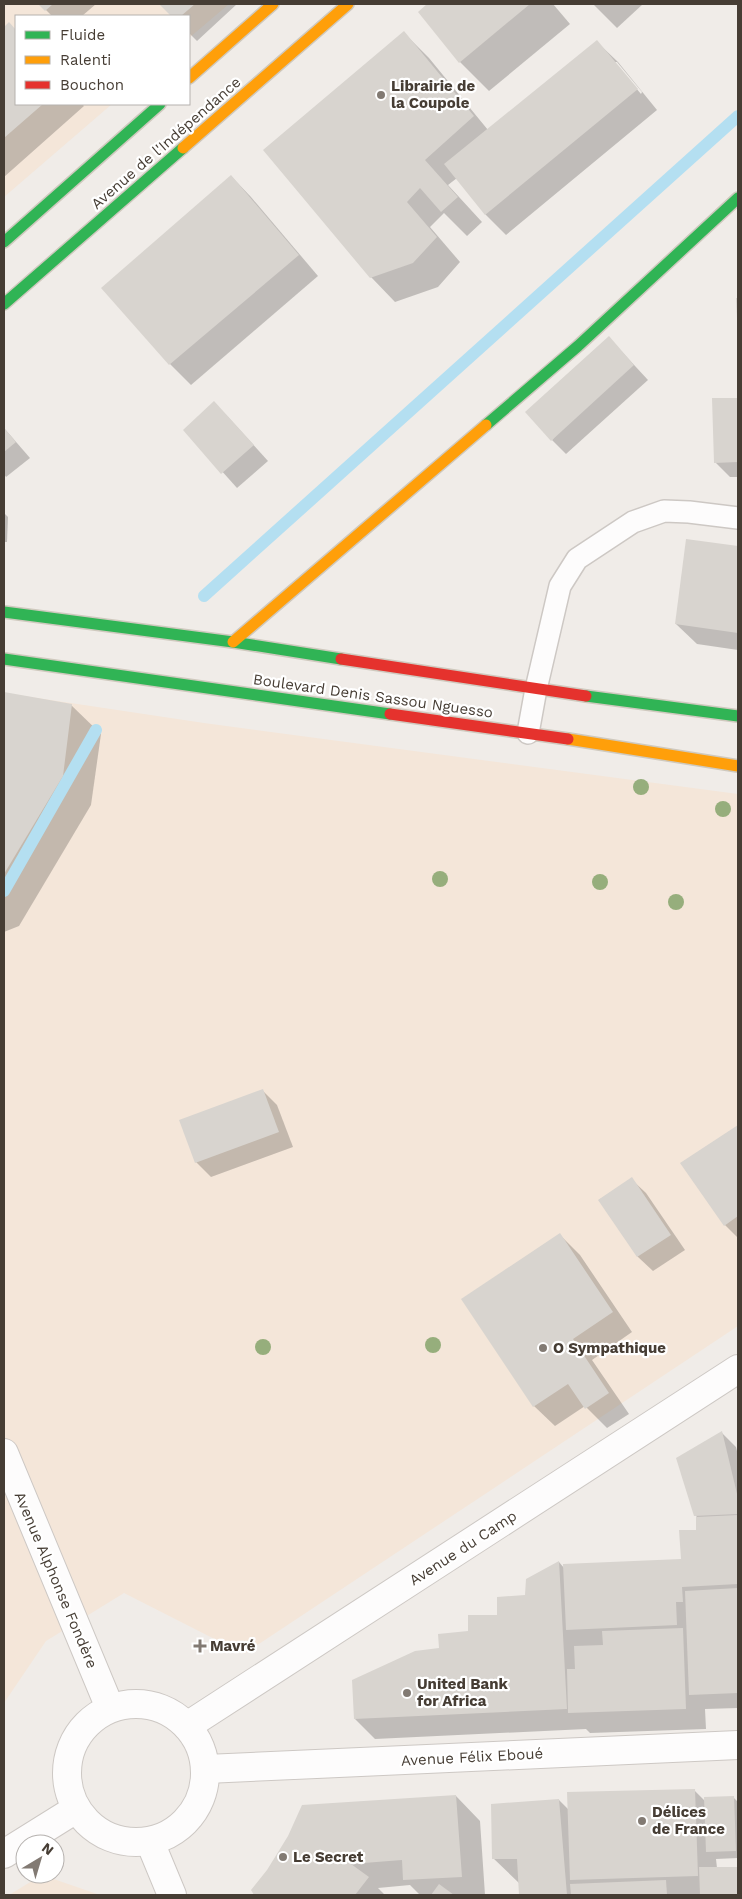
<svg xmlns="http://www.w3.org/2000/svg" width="742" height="1899" font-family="'Work Sans',sans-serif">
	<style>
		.commercial { fill: #f4e6d9 }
		.shadow { fill: #0003; fill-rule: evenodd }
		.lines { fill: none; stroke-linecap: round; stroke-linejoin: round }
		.stream { stroke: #b4dff1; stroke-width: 12 }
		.building { fill: #d8d4cf }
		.lane-casing { stroke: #cdc8c4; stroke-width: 24 }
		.street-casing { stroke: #cdc8c4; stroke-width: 30 }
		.fast-casing { stroke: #cfc9be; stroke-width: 14 }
		.slow-casing { stroke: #cfc9be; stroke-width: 14 }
		.jam-casing { stroke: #cfc9be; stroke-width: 14 }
		.lane { stroke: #fdfcfc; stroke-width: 21 }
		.street { stroke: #fdfcfc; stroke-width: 28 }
		.fast { stroke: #30b455; stroke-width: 11 }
		.slow { stroke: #ff9f0a; stroke-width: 11 }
		.jam { stroke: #e5322d; stroke-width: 11 }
		.tree { fill: #96ae7c }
		.poi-dot { fill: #827a73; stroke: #fff; stroke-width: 2 }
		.labels { text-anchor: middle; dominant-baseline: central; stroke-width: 4.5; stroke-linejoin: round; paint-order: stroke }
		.poi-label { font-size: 15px; font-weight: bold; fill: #463d34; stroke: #fff; text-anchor: start }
		.street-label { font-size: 15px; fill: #463d34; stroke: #fff }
	</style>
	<rect width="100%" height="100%" fill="#f0ece8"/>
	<!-- commercial -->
	<g class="commercial">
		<polygon points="4,4 229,4 189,38 189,16 16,16 16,104 112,104 4,197"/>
		<polygon points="4,693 204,723 738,794 738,1326 244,1654 124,1593 46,1641 4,1703"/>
		<polygon points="42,1875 100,1895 9,1895"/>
	</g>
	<!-- shadow -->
	<g class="shadow">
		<polygon points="40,4 96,4 82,16 52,16"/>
		<polygon points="161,4 237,4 197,41 189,33 189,16 173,16"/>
		<polygon points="429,4 553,4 570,24 489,91 460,62 419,12"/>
		<polygon points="593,4 643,4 617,28"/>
		<polygon points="9,24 16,31 16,104 82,104 84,106 4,177 4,28"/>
		<path d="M404 33 429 58 488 130 597 42 618 62 657 110 506 235 486 215 457 178 448 185 482 222 467 236 444 213 430 227 460 262 438 287 395 302 371 277ZM614 62H617L642 92 641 94Z"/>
		<polygon points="231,176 251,197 318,276 191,385 170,364 103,288"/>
		<polygon points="623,353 648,380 566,454 552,440"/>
		<polygon points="714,399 738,399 738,477 730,477 715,462"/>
		<polygon points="228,417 268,461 237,488 185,430"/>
		<polygon points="4,428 30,458 6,477 4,474"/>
		<polygon points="4,513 8,517 7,542 4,542"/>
		<polygon points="687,540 738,548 738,650 697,644 676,624"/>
		<polygon points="4,694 71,705 101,734 91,805 19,926 4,932"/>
		<polygon points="263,1091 277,1105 293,1147 211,1177 196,1162"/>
		<polygon points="738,1126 738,1238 725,1225 682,1163"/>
		<polygon points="631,1179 646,1193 685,1250 653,1271 638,1257 599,1200"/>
		<polygon points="559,1234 580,1255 632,1332 592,1360 629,1414 607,1428 585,1406 555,1426 534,1406"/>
		<polygon points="722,1433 736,1447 738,1455 738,1708 705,1709 706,1729 590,1733 586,1729 375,1739 355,1719 440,1649 499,1616 527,1596 559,1562 564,1568 682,1562 697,1531 697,1517 695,1515"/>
		<polygon points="694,1790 705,1801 733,1797 738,1802 738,1858 716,1859 717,1868 738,1869 738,1895 520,1895 519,1883 493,1858 559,1800 569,1810"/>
		<polygon points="456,1796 480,1821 485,1895 420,1895 410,1885 378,1888 385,1895 255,1895 253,1890"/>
	</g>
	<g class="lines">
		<!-- stream -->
		<g class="stream">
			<polyline points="204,596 738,116"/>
			<polyline points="4,891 96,730"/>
		</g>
	</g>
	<!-- building -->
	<g class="building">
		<polygon points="38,4 53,4 45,11"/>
		<polygon points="159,4 195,4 181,16 171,16"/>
		<polygon points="427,4 530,4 459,63 418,12"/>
		<polygon points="9,22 16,30 16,104 43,104 4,138 4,27"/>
		<polygon points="404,31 474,116 425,160 458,197 441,212 420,188 407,202 437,237 413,263 370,278 263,150"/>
		<polygon points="597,40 638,89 485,215 444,164"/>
		<polygon points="231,175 299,255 169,365 101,288"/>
		<polygon points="736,298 738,298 738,318 737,318"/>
		<polygon points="609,336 634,365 551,441 525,412"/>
		<polygon points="712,398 738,398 738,462 714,463"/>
		<polygon points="214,401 254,445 221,474 183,430"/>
		<polygon points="4,428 16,442 4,452"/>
		<polygon points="686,539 738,546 738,633 675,624"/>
		<polygon points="4,692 72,704 63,776 4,874"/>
		<polygon points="263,1089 279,1132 195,1163 179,1120"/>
		<polygon points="738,1125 738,1216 724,1226 680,1163"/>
		<polygon points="632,1177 671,1235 637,1257 598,1200"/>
		<polygon points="560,1233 613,1312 573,1339 609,1393 585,1409 568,1384 533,1407 461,1299"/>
		<polygon points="722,1431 738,1498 738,1514 694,1516 676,1458"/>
		<polygon points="738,1515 738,1584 682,1587 683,1602 676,1602 677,1625 566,1630 563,1564 681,1559 679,1530 696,1530 696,1517"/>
		<polygon points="559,1561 567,1709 354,1719 352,1680 415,1651 439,1648 438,1634 468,1631 468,1615 497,1615 497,1597 525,1595 526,1579"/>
		<polygon points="738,1588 738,1693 689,1695 685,1591"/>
		<polygon points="683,1628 686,1709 568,1713 567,1669 575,1669 574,1646 603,1645 602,1631"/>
		<polygon points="695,1789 698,1876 570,1880 567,1792"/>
		<polygon points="456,1795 462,1877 403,1880 402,1860 351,1864 369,1877 355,1895 254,1895 251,1890 267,1870 288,1836 302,1805"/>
		<polygon points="734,1796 736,1851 706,1852 704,1797"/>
		<polygon points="559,1799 567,1895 519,1895 517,1859 492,1859 491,1804"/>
		<polygon points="699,1867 738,1867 738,1895 700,1895"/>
		<polygon points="666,1880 667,1895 571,1895 570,1884"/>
		<polygon points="439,1884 454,1895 431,1895"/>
	</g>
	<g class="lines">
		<defs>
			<polyline id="lane" points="528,733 536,689 560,586 577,559 633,522 664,511 689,512 738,518"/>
			<g id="street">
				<polyline points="4,1453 110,1708"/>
				<circle cx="136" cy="1773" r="69"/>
				<polyline points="187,1726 738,1369"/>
				<polyline points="206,1769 738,1745"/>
				<polyline points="150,1842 172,1895"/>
				<polyline points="4,1854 76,1809"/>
			</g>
			<g id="fast">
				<polyline points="4,242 160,104"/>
				<polyline points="4,304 183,148"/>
				<polyline points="486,425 578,346 738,198"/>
				<polyline points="4,612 233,642 341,659"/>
				<polyline points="4,659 390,714"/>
				<polyline points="586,696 738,716"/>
			</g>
			<g id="slow">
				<polyline points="189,78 273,4"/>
				<polyline points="183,148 348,4"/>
				<polyline points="233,642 486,425"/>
				<polyline points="568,739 738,766"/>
			</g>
			<g id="jam">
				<polyline points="341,659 586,696"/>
				<polyline points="390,714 568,739"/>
			</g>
		</defs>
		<!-- lane casing -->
		<use href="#lane" class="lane-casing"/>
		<!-- street casing -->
		<use href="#street" class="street-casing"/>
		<!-- fast casing -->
		<use href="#fast" class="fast-casing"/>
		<!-- slow casing -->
		<use href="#slow" class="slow-casing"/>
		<!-- jam casing -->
		<use href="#jam" class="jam-casing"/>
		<!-- lane -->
		<use href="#lane" class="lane"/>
		<!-- street -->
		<use href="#street" class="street"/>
		<!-- fast -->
		<use href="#fast" class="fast"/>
		<!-- slow -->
		<use href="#slow" class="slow"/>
		<!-- jam -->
		<use href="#jam" class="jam"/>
	</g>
	<!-- trees -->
	<g class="tree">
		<circle cx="641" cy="787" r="8"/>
		<circle cx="723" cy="809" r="8"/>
		<circle cx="440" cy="879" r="8"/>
		<circle cx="600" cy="882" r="8"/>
		<circle cx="676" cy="902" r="8"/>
		<circle cx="433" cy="1345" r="8"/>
		<circle cx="263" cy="1347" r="8"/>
	</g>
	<!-- markers -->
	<g class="poi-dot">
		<circle cx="381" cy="95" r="5"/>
		<circle cx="543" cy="1348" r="5"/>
		<path d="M197.5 1638.5h5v5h5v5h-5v5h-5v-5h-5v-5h5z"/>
		<circle cx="407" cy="1693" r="5"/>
		<circle cx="642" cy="1821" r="5"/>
		<circle cx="283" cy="1857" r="5"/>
	</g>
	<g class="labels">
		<!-- poi labels -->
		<g class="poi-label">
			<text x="391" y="86">Librairie de<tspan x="391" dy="17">la Coupole</tspan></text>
			<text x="553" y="1348">O Sympathique</text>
			<text x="210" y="1646">Mavré</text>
			<text x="417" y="1684">United Bank<tspan x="417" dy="17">for Africa</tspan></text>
			<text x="652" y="1812">Délices<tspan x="652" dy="17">de France</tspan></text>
			<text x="293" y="1857">Le Secret</text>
		</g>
		<!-- street labels -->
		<g class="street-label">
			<text transform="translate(166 143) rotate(-41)">Avenue de l'Indépendance</text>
			<text transform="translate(373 696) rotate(8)">Boulevard Denis Sassou Nguesso</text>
			<text transform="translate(463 1548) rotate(-33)">Avenue du Camp</text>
			<text transform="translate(56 1580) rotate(67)">Avenue Alphonse Fondère</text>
			<text transform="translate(472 1757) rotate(-3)">Avenue Félix Eboué</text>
		</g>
	</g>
	<!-- border -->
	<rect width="742" height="1899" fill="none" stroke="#463d34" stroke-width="10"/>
	<!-- legend -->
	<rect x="15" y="15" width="175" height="90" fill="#ffffff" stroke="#b5b1ae"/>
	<rect x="25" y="31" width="25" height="8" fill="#30b455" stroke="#b5b1ae"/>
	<text x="60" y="40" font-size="15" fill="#463d34">Fluide</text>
	<rect x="25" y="56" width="25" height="8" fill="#ff9f0a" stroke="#b5b1ae"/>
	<text x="60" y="65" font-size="15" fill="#463d34">Ralenti</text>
	<rect x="25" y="81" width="25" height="8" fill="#e5322d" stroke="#b5b1ae"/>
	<text x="60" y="90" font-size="15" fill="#463d34">Bouchon</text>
	<!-- north arrow -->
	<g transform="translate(40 1859) rotate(38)"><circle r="24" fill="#ffffff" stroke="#b5b1ae"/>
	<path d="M0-4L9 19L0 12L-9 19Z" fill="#827a73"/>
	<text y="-8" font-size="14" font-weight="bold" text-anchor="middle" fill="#463d34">N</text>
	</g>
</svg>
